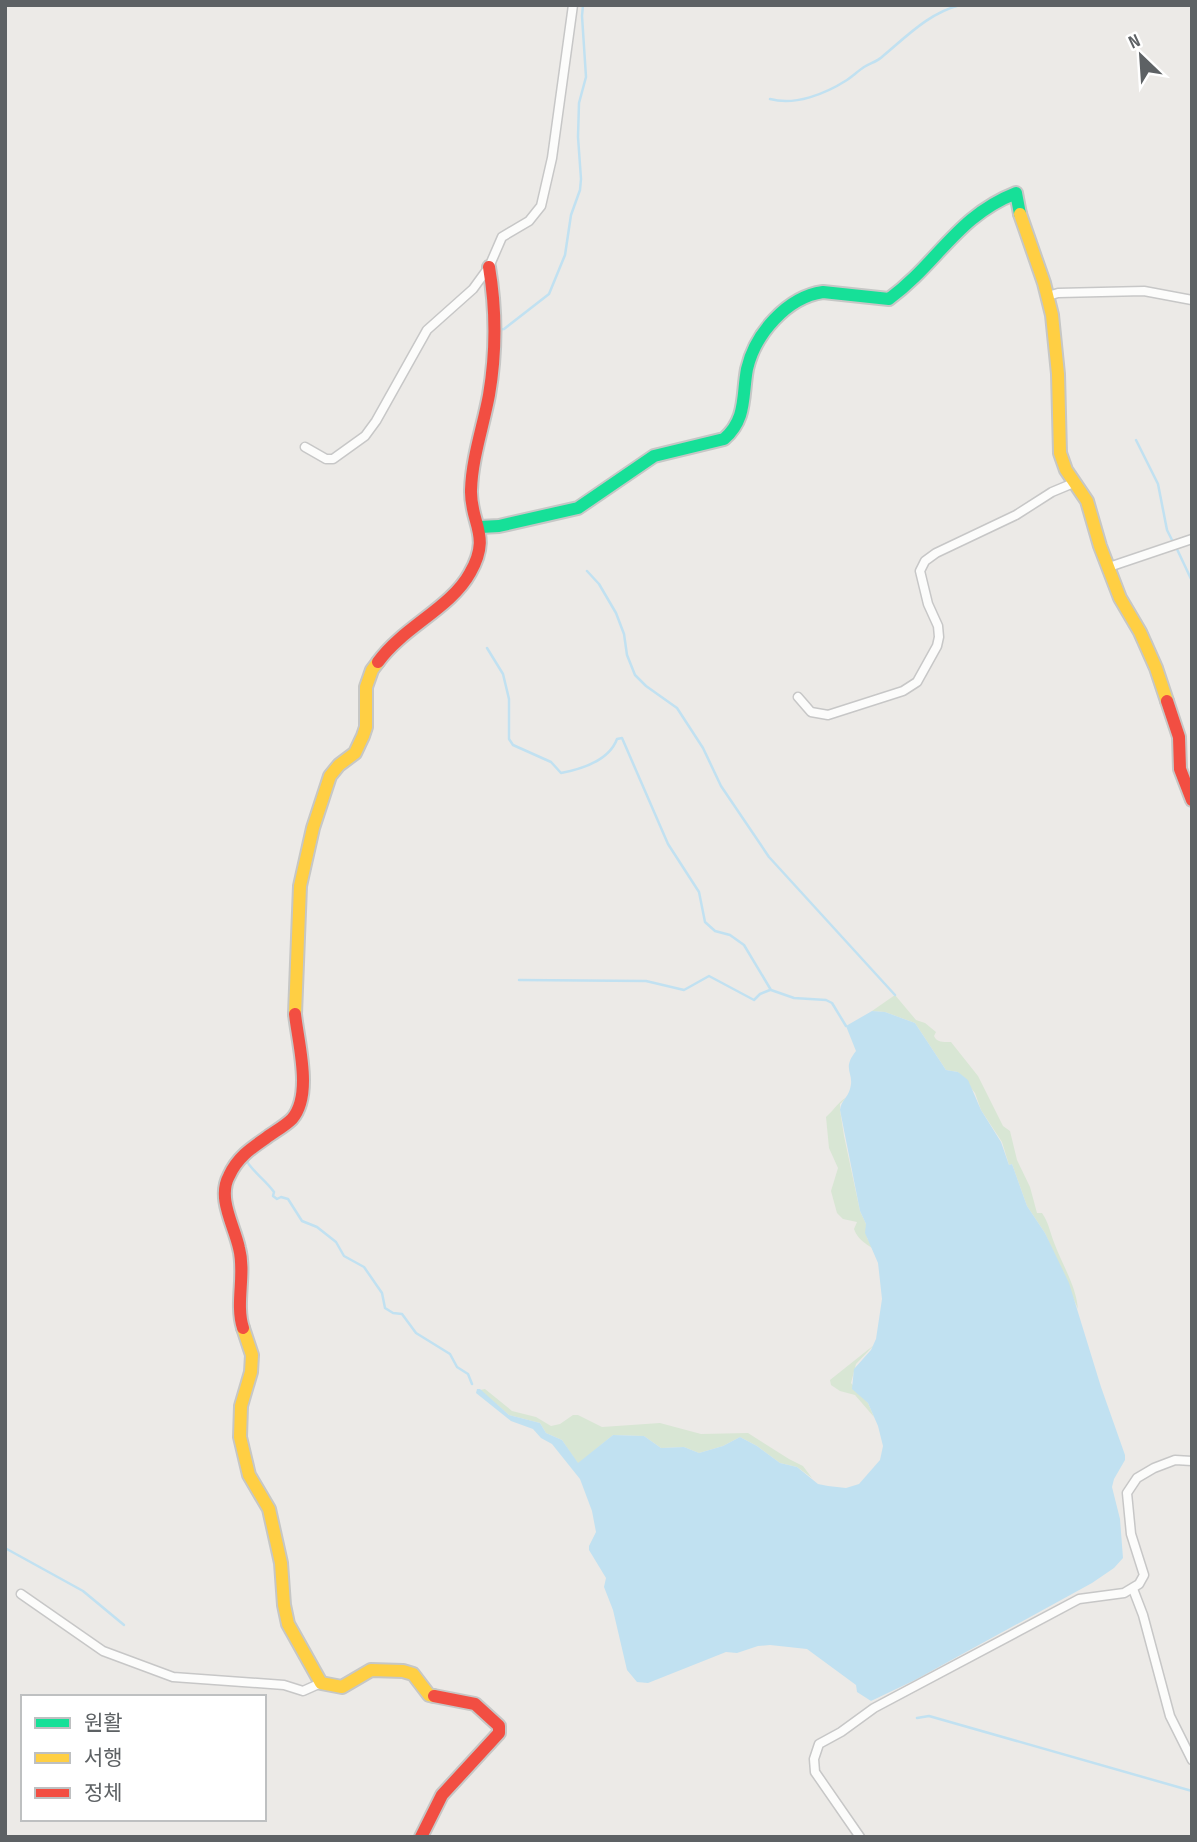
<svg xmlns="http://www.w3.org/2000/svg" width="1197" height="1842" font-family="'Sofia Sans Condensed','Noto Sans KR',sans-serif">
	<style>
		.green { fill: #d8e6d4 }
		.water { fill: #c1e1f1 }
		.lines { fill: none; stroke-linecap: round; stroke-linejoin: round }
		.stream { stroke: #c1e1f1; stroke-width: 2.5 }
		.street-casing { stroke: #c7c7c7; stroke-width: 11 }
		.fast-casing { stroke: #c6c7c6; stroke-width: 16 }
		.slow-casing { stroke: #c6c7c6; stroke-width: 16 }
		.jam-casing { stroke: #c6c7c6; stroke-width: 16 }
		.street { stroke: #fcfcfb; stroke-width: 8 }
		.fast { stroke: #16e098; stroke-width: 12 }
		.slow { stroke: #ffcf43; stroke-width: 12 }
		.jam { stroke: #f24e42; stroke-width: 12 }
	</style>
	<rect width="100%" height="100%" fill="#eceae7"/>
	<!-- green -->
	<g class="green">
		<path d="M895 995 916 1020 925 1023 936 1032 934 1036C937 1043 944 1042 951 1042L978 1076 1003 1126 1010 1131 1017 1160 1030 1187 1037 1213H1042C1049 1223 1050 1233 1055 1245 1063 1266 1076 1286 1078 1309L1045 1233 1027 1206 1012 1164 1009 1165 1002 1142 981 1110 975 1093 958 1072 946 1070 915 1023 885 1012 872 1011Z"/>
		<path d="M847 1097 840 1104V1110L844 1136 860 1211 866 1224 867 1238 874 1249C865 1244 857 1238 854 1229L857 1222 843 1219 837 1213 831 1191 838 1168 829 1148 826 1117C834 1110 838 1102 847 1097Z"/>
		<polygon points="874,1345 856,1364 851,1383 868,1403 874,1417 855,1395 840,1391 831,1385 830,1380"/>
		<polygon points="485,1389 512,1411 536,1417 551,1426 560,1424 573,1415 578,1415 602,1427 660,1423 701,1434 748,1433 789,1459 803,1466 812,1478 797,1467 780,1463 757,1446 740,1437 723,1446 699,1453 684,1447 661,1448 644,1436 613,1435 578,1464 562,1440 546,1433 540,1423 509,1415 480,1390"/>
	</g>
	<!-- water -->
	<path class="water" d="M872 1011 885 1012 915 1023 946 1070 958 1072 968 1080 981 1110 1001 1142 1009 1165 1012 1164 1027 1206 1045 1233 1069 1283 1101 1387 1125 1455V1460L1114 1479 1112 1487 1120 1519 1123 1558 1114 1568 1092 1583 915 1680 871 1701 857 1692 856 1685 807 1649 770 1645 758 1646 737 1653 726 1652 648 1683 637 1682 627 1670 613 1610 604 1587 606 1578 589 1550V1546L596 1532 592 1511 580 1479 552 1444 541 1438 533 1429 511 1421 476 1393 477 1389H480L509 1415 540 1423 546 1433 562 1440 578 1463 613 1435 644 1436 661 1448 684 1447 699 1453 723 1446 740 1437 757 1446 780 1463 797 1467 818 1484 828 1486 846 1488 859 1484 880 1460 883 1446 878 1426 868 1403 852 1389 854 1369 871 1350 876 1339 882 1299 878 1263 865 1233 866 1224 860 1211 840 1110C841 1101 848 1097 850 1089 855 1072 841 1070 856 1051L846 1026Z"/>
	<g class="lines">
		<!-- stream -->
		<g class="stream">
			<path d="M770 99C795 106 825 94 847 80 853 76 858 71 864 67 871 63 878 61 883 56 907 36 929 13 960 5"/>
			<polyline points="497,330 504,329 549,294 565,255 571,215 580,190 581,179 578,137 579,103 586,77 582,16 583,5"/>
			<polyline points="1136,440 1158,484 1167,530 1172,540"/>
			<polyline points="1176,547 1192,581"/>
			<polyline points="587,571 599,584 616,613 624,634 627,655 635,675 646,686 677,708 703,748 721,786 769,857 895,995"/>
			<path d="M487 648 503 674 509 699V739L513 745 551 762 561 773C582 769 609 761 617 739L622 738 668 844 699 892 705 922 715 931 730 935 744 945 771 990 794 998 826 1000 832 1003 846 1026"/>
			<polyline points="519,980 646,981 684,990 709,976 754,1000 760,994 770,990"/>
			<path d="M245 1158C251 1171 265 1179 274 1192L273 1196 277 1199 281 1197 288 1199 302 1221 317 1227 336 1242 344 1256 364 1267 382 1293 385 1308 393 1313 402 1314 416 1333 450 1354 457 1367 468 1374 472 1384"/>
			<polyline points="5,1548 83,1591 124,1625"/>
			<polyline points="917,1718 929,1716 1192,1791"/>
		</g>
		<defs>
			<g id="street">
				<polyline points="1048,296 1058,293 1144,291 1192,300"/>
				<polyline points="305,447 326,459 333,459 365,436 376,421 427,330 473,289 489,267 502,237 529,221 541,206 552,158 573,5"/>
				<polyline points="1109,567 1192,539"/>
				<polyline points="798,697 811,712 828,715 903,691 917,682 937,646 939,637 938,626 928,604 920,571 925,561 936,553 1016,515 1052,492 1076,482"/>
				<polyline points="1133,1589 1143,1615 1170,1716 1192,1760"/>
				<polyline points="21,1594 103,1651 173,1677 284,1685 303,1691 321,1683"/>
				<polyline points="860,1837 815,1772 814,1759 819,1744 841,1732 874,1708 1079,1599 1124,1593 1139,1584 1144,1575 1131,1534 1127,1493 1137,1478 1154,1468 1175,1460 1192,1461"/>
			</g>
			<path id="fast" d="M480 527 499 526 578 508 654 456 724 439C747 419 742 396 747 369 755 334 787 297 823 292L889 299C938 263 957 216 1016 193L1020 214"/>
			<g id="slow">
				<polyline points="1020,214 1044,283 1052,315 1058,374 1060,453 1066,470 1087,501 1100,546 1120,598 1140,632 1156,668 1167,701"/>
				<polyline points="295,1014 300,886 313,828 330,776 339,765 355,753 363,736 366,727 366,687 372,670 378,662"/>
				<polyline points="243,1328 252,1355 251,1372 241,1406 240,1437 249,1475 269,1509 281,1563 284,1605 288,1624 321,1683 342,1687 371,1670 403,1671 413,1674 429,1695 434,1696"/>
			</g>
			<g id="jam">
				<path d="M378 662C403 627 451 608 470 573 492 535 470 524 471 490 472 458 483 427 489 395 496 354 496 308 489 267"/>
				<polyline points="1167,701 1179,737 1180,769 1192,800"/>
				<path d="M243 1328C235 1303 246 1274 239 1248 234 1225 217 1198 229 1176 237 1158 250 1149 266 1138 274 1132 285 1126 292 1119 313 1095 298 1043 295 1014"/>
				<polyline points="421,1837 442,1795 499,1733 499,1726 475,1704 434,1696"/>
			</g>
		</defs>
		<!-- street casing -->
		<use href="#street" class="street-casing"/>
		<!-- fast casing -->
		<use href="#fast" class="fast-casing"/>
		<!-- slow casing -->
		<use href="#slow" class="slow-casing"/>
		<!-- jam casing -->
		<use href="#jam" class="jam-casing"/>
		<!-- street -->
		<use href="#street" class="street"/>
		<!-- fast -->
		<use href="#fast" class="fast"/>
		<!-- slow -->
		<use href="#slow" class="slow"/>
		<!-- jam -->
		<use href="#jam" class="jam"/>
	</g>
	<!-- border -->
	<rect width="1197" height="1842" fill="none" stroke="#5d6164" stroke-width="14"/>
	<!-- legend -->
	<rect x="21" y="1695" width="245" height="126" fill="#ffffff" stroke="#bec0c1" stroke-width="2"/>
	<rect x="35" y="1718" width="35" height="10" fill="#16e098" stroke="#bec0c1" stroke-width="2"/>
	<text x="84" y="1730" font-size="21" fill="#5d6164">원활</text>
	<rect x="35" y="1753" width="35" height="10" fill="#ffcf43" stroke="#bec0c1" stroke-width="2"/>
	<text x="84" y="1765" font-size="21" fill="#5d6164">서행</text>
	<rect x="35" y="1788" width="35" height="10" fill="#f24e42" stroke="#bec0c1" stroke-width="2"/>
	<text x="84" y="1800" font-size="21" fill="#5d6164">정체</text>
	<!-- north arrow -->
	<g transform="translate(1141 56) rotate(335)" stroke="#ffffff" stroke-width="5" paint-order="stroke">
	<path d="M0-5L12 26L0 18L-12 26Z" fill="#5d6164"/>
	<text y="-10" font-size="19" font-weight="bold" text-anchor="middle" fill="#5d6164">N</text>
	</g>
</svg>
